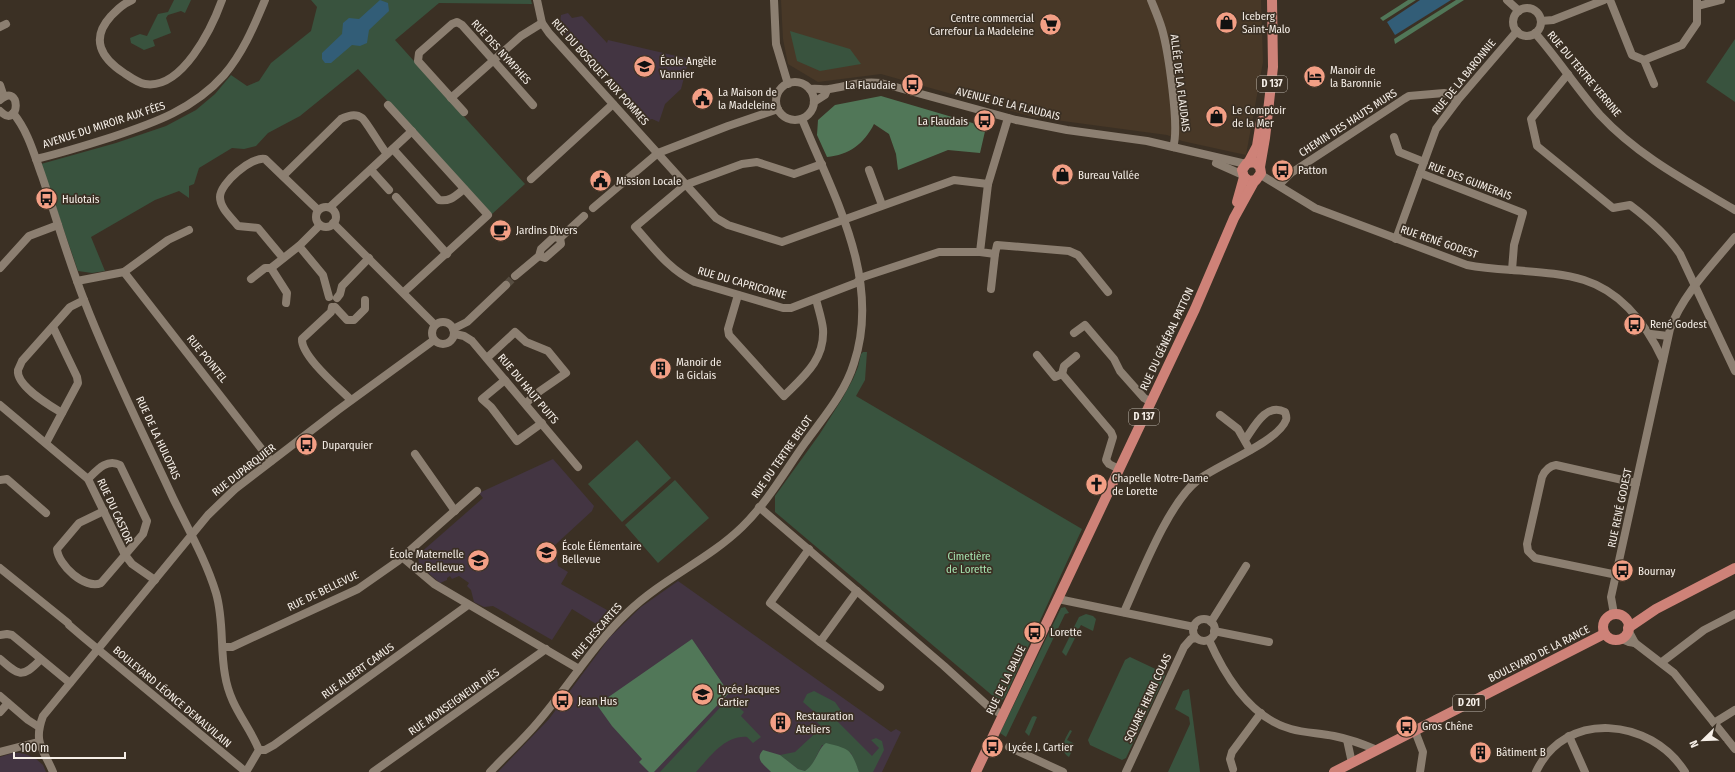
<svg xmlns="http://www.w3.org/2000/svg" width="1735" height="772" font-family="'Fira Sans Condensed',sans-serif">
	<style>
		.built { fill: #483827 }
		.education { fill: #433542 }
		.green { fill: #39533e }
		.forest { fill: #517758 }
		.water { fill: #325d77 }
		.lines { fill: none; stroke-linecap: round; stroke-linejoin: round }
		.minor-tunnel { stroke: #574d41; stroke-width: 8; stroke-dasharray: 8 4; stroke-linecap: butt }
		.minor { stroke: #8c7f71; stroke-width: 8 }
		.major { stroke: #ce8278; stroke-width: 10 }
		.labels { text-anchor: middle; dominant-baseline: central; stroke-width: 3.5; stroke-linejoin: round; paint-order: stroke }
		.shield { fill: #3b3024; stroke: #beb6ad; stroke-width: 1 }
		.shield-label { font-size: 10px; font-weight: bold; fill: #f6efe8 }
		.poi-label { font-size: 11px; fill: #f6efe8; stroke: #3b3024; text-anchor: start }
		.street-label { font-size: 11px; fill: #f6efe8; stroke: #3b3024 }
		.park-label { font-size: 11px; fill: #a5e3b0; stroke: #3b3024 }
	</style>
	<rect width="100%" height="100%" fill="#3b3024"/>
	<!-- built -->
	<polygon class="built" points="781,0 1261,0 1263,62 1246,155 1182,141 1167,135 1033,117 881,74 818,82 788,64 783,39"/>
	<!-- education -->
	<g class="education">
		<polygon points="568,13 572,18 582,16 607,43 608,40 689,59 681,89 665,104 659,122 652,119 649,120 628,97 624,96 623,91 610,76 608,77 599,63 595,67 562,31 564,26 560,22 561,15"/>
		<polygon points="553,459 594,506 592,511 555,545 558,566 568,572 561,584 614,614 601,627 572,609 552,640 493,606 484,607 474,602 471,590 467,586 469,583 459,576 452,579 450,576 447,578 447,580 440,583 419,565 418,555 483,498 479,493"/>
		<polygon points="678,581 891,732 896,729 901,732 882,772 498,772 549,719 610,637 641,607"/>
		<polygon points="13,753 23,753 35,758 43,765 46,772 0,772 0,757"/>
	</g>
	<!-- green -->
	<g class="green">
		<polygon points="174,0 191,0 185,13 181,11 168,15 166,18 171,33 153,40 155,46 144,50 131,43 130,38 140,34 147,36 158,14 168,12"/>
		<polygon points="311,0 531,0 532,4 439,3 395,40 525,184 492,214 358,69 300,116 268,133 256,146 244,149 232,148 199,168 194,184 189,186 189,198 179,191 155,200 91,237 105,271 92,273 78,271 41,164 116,143 166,126 196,110 215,94 231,75 247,86 259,81 271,63 311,31 317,7"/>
		<polygon points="790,31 850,49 861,64 820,71 797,61"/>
		<polygon points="1735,39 1735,102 1706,82"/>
		<polygon points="863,352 867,352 865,380 856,396 1082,529 1005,697 1000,702 775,512 775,496 819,435 842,399 853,379 858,367 861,354"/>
		<polygon points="637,440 671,478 622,522 588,484"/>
		<polygon points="675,480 709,518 658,563 625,525"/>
		<polygon points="1065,607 1069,613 1065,614 1006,737 1000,733 1061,608"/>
		<polygon points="1086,614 1093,616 1096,619 1093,631 1081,625 1076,634 1073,633 1073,629 1079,617"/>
		<polygon points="1070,636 1075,638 1066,656 1062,652"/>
		<polygon points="1130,657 1164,673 1165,676 1126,758 1122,760 1090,745 1088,740 1125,660"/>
		<polygon points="1189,689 1200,772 1168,772 1190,724 1189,717 1175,709 1183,691"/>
		<polygon points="814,691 835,702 842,712 838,717 838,722 872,756 879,748 871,740 876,738 882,741 884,750 873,772 859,772 851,753 822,745 811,767 805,771 798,769 780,755 795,752 822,727 815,720 818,715 803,702 807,694"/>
		<path d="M729 698 744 712 741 716 761 737 753 743 747 737C725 735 710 757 696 772H660Z"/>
		<polygon points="1034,716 1037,717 1029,736 1025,732 1032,717"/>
		<path d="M1070 730 1072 731 1067 740 1075 744 1069 757C1058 750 1065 739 1070 730Z"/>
	</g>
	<!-- forest -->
	<g class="forest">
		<polygon points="1408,0 1416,0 1383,21 1380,18"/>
		<polygon points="1456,0 1464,0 1395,44 1394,39"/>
		<path d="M881 96 986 127 980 153 948 150 898 170 896 154 889 134 874 124C864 144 849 155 827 157L817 135 818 120 835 105Z"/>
		<polygon points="692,639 729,693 654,772 649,772 639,762 642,759 612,726 597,705"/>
		<path d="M826 743C850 749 851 749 859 772H771C765 765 754 760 763 750L780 755 798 769 805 771C816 764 818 748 826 743Z"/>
	</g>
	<!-- water -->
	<g class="water">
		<polygon points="380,0 388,3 389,11 369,30 367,43 360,46 352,45 331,63 325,63 322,59 322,53 342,34 343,23 349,18 359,19"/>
		<polygon points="1420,0 1451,0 1395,35 1387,22"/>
	</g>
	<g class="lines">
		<!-- minor-tunnel -->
		<polyline class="minor-tunnel" points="506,285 515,276"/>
		<!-- minor -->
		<g class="minor">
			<path d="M132 0C123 4 118 9 111 16 90 39 101 58 124 73 130 77 138 83 145 84 182 90 212 28 222 0"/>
			<polyline points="537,0 542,23 549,33 716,218 728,225 782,242 954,180 988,184"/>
			<polyline points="774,0 776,44 788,84"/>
			<path d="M1151 0C1155 10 1159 19 1162 29 1168 50 1180 128 1173 147"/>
			<polyline points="1507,0 1519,11"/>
			<polyline points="1610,0 1632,55 1644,60 1654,84"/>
			<polyline points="1698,6 1721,0"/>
			<circle cx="1527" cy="22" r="14"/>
			<polyline points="1541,21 1553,20 1604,0"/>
			<polyline points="0,27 6,24"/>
			<path d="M1535 33C1558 59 1577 89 1600 115 1638 156 1688 182 1735 210"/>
			<polyline points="1644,60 1682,45 1697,23 1697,0"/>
			<path d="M1568 74 1531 119 1537 146 1613 208 1630 205C1650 220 1666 234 1680 254L1735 371"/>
			<circle cx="795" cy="101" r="19"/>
			<polyline points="0,85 4,97"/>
			<path d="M810 89C818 88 823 90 829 89 849 86 859 81 881 83L1016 120 1067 130 1147 141 1246 164"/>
			<polyline points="451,98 521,36 542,23"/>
			<path d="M0 100C22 81 20 131 0 111"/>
			<polyline points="814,102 825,95 827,90"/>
			<polyline points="388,105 488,215 404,292"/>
			<polyline points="464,112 418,61 419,53 452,24 457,22 462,25 533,105"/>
			<path d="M13 113C28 131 34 154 42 176 56 217 68 259 84 300 110 368 143 433 173 498 188 529 206 560 216 593 224 620 220 648 225 675 230 707 248 723 259 750L246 772"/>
			<polyline points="1394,137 1399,152 1424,162"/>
			<path d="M393 149 439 200C450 202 455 196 464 189"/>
			<path d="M36 159C61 153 87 145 112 137 154 123 194 109 224 75 243 53 254 26 265 0"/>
			<polyline points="1216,163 1243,175"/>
			<path d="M822 164 794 174 757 162 742 164 685 185 635 227C653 247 669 270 695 282L783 308H791L856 283 863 277 939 252H980"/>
			<polyline points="371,170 389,190"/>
			<polyline points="869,170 882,205"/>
			<polyline points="1420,173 1523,213 1514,245 1512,270"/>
			<path d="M1261 175 1315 208 1467 265C1482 268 1497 269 1512 270 1536 272 1561 273 1584 280 1622 292 1647 326 1663 360"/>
			<path d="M283 176 341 119C348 116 355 113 362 118 366 121 381 147 387 154"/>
			<polyline points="531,179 613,104"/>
			<polyline points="1279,185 1291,173 1404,99 1409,96 1444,93 1449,94 1457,101"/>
			<polyline points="396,197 447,254"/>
			<circle cx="326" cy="217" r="10"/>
			<polyline points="330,207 412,131"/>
			<polyline points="593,208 658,153 728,126 778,109"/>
			<polyline points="333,223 435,325"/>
			<polyline points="560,238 584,216"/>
			<polyline points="1396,239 1436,129 1457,101 1517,31"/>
			<polyline points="299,246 323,275 329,297"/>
			<polyline points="995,254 997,245 1069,251 1078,255 1108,292"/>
			<polyline points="539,256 545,258 561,244 560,238"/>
			<path d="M283 258 258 228 238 226C231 217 220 208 220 197 220 183 252 156 265 159L318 210"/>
			<polyline points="0,268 29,236 58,225"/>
			<polyline points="271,268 287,293 286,303"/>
			<polyline points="124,272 271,461"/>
			<polyline points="515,276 539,256 541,249 554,237 560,238"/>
			<polyline points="251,279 265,268 271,268 299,246 320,225"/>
			<polyline points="77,281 124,272 168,240 189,230"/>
			<polyline points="991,289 995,254 980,252 988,184 1008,118"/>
			<path d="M738 295 728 329 729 335 784 396C803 377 825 360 823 329 822 319 818 308 816 299"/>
			<polyline points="337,298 340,294 342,286 369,258"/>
			<path d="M332 307 331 312 302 339C301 356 338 387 351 400"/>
			<polyline points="335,307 347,320 354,320 365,309 365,300"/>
			<circle cx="443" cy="333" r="11"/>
			<polyline points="453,329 467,322 506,285"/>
			<polyline points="1074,333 1085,325 1114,359 1120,371 1144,398 1151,402"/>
			<polyline points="455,334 464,336 472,341 578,467"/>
			<polyline points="1651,334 1668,336"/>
			<polyline points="1037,355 1055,377 1062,374 1111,432 1113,437 1106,460 1109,464 1119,469"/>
			<polyline points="487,358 515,332 526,342 548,351 566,373 540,391 526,403"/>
			<polyline points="1062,374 1064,366 1076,356"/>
			<polyline points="505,380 482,399 491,407 517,441 542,423"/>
			<polyline points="0,405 88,479 125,555 132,564 155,580"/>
			<path d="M62 413C49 405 16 386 18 370L22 361 70 307 84 300"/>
			<polyline points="1220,415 1238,429 1250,450"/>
			<polyline points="46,443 78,383 77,377 53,327"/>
			<polyline points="415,454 455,511"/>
			<path d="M88 479C97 470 107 458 120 465L147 521 143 534 101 583C85 590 58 565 57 549L79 523 104 511"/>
			<polyline points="0,480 7,479 46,513"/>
			<polyline points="759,507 944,666 989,707 1003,715"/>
			<polyline points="809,549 770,603 820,642 857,591"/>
			<polyline points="402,557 434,584 579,669"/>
			<polyline points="0,568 68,623 69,625 83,637 246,772"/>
			<path d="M1617 575 1535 558 1528 551 1527 544 1542 477C1545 470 1549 466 1556 465L1636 483"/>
			<polyline points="1058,599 1194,627"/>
			<path d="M1124 612C1140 577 1168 503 1198 480 1217 465 1278 442 1286 420 1287 417 1286 415 1285 412 1266 402 1254 427 1245 440"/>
			<path d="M1614 614 1611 597 1670 329C1683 294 1712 265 1735 237"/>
			<circle cx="1204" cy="630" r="11"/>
			<polyline points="1211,622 1246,566"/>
			<polyline points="1628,630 1635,643"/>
			<polyline points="1214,631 1269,642"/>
			<polyline points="0,635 7,634 12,635 70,683"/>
			<polyline points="1622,639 1629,642 1635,643 1674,673 1735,749"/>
			<path d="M1209 640C1225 676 1251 718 1291 729 1305 733 1320 733 1334 736 1349 739 1363 744 1377 750"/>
			<polyline points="820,642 880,687"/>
			<polyline points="223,647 232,647 358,589 398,561 477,491"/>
			<path d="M0 659C18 675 22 679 40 660"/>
			<polyline points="1662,662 1704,630 1735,614"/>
			<polyline points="0,696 28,720 39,727"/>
			<polyline points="0,712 8,703"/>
			<polyline points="1714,723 1735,710"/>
			<polyline points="1415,731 1423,752 1420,772"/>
			<polyline points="1569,736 1585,772"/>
			<polyline points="1347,740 1352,763"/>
			<polyline points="1009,747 1063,772"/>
			<polyline points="259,750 265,750 274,745 468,605"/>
			<polyline points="0,752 38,742"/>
			<polyline points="1233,769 1230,759 1232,752 1261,713"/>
			<path d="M53 772C43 748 33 743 43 716L208 515 235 489 338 410 434 340"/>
			<polyline points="373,772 546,649"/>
			<path d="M490 772C506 755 523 740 538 722 569 686 593 645 628 612 662 579 708 560 742 527 767 503 785 471 805 443 823 418 845 393 854 363 882 279 833 195 802 119"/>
			<polyline points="1126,772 1184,647 1191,639 1196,638"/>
			<path d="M1536 772C1565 709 1651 718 1685 772"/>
		</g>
		<!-- major -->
		<g class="major">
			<polyline points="1248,163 1257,146 1261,121"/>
			<polyline points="1260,167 1255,162 1247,163 1242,170 1244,177 1249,181 1256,180 1261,173 1260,167 1265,138 1273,67 1272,0"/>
			<polyline points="1237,202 1244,177"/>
			<circle cx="1616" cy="627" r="13"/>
			<polyline points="1628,628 1656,609 1735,568"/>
			<polyline points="976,772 1195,309 1234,218 1255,180"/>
			<polyline points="1334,772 1604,634"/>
		</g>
	</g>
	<!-- icons -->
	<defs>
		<symbol id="shop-disc" viewBox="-11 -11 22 22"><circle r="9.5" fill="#f39f85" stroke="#3b3024"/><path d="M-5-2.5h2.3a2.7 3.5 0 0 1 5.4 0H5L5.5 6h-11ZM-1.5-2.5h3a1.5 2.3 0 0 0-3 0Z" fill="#111"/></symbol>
		<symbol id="supermarket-disc" viewBox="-11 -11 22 22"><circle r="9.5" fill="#f39f85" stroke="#3b3024"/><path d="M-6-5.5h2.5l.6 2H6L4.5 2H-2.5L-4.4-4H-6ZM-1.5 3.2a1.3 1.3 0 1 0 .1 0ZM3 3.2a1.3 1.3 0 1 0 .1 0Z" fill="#111"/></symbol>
		<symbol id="school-disc" viewBox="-11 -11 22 22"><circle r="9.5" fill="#f39f85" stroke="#3b3024"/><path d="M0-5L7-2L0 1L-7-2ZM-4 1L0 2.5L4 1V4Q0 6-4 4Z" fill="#111"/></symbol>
		<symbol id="hotel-disc" viewBox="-11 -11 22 22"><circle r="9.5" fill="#f39f85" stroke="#3b3024"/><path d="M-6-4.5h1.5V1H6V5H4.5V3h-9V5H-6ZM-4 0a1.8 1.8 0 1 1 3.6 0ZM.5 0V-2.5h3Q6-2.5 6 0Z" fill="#111"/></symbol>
		<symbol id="bus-disc" viewBox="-11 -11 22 22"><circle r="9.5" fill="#f39f85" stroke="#3b3024"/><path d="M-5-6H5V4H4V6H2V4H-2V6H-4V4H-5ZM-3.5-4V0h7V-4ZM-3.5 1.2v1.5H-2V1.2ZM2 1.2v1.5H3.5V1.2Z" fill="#111"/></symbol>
		<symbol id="civic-disc" viewBox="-11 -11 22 22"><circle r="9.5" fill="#f39f85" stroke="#3b3024"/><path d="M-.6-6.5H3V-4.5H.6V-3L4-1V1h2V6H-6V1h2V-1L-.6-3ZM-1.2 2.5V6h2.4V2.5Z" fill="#111"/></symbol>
		<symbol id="cafe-disc" viewBox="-11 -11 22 22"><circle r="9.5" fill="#f39f85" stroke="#3b3024"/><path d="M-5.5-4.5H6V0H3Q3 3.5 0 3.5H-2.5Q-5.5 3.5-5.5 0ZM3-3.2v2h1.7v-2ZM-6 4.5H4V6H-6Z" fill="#111"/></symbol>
		<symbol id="building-disc" viewBox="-11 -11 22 22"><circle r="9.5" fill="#f39f85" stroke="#3b3024"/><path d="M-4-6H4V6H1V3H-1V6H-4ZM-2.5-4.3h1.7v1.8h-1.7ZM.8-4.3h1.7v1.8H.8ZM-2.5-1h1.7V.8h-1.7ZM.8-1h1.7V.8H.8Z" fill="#111"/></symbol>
		<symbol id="church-disc" viewBox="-11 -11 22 22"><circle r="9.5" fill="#f39f85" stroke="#3b3024"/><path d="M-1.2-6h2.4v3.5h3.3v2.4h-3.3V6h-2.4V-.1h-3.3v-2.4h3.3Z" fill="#111"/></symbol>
	</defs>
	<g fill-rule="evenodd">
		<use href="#shop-disc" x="1214" y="10" width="25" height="25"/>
		<use href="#supermarket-disc" x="1038" y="12" width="25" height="25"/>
		<use href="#school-disc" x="632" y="54" width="25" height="25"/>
		<use href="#hotel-disc" x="1302" y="64" width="25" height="25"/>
		<use href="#bus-disc" x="900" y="72" width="25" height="25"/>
		<use href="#civic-disc" x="690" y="86" width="25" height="25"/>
		<use href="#shop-disc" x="1204" y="104" width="25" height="25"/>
		<use href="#bus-disc" x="972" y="108" width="25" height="25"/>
		<use href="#bus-disc" x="1270" y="158" width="25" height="25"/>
		<use href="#shop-disc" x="1050" y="162" width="25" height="25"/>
		<use href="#civic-disc" x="588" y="168" width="25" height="25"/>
		<use href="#bus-disc" x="34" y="186" width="25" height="25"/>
		<use href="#cafe-disc" x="488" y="218" width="25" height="25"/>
		<use href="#bus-disc" x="1622" y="312" width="25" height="25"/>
		<use href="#building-disc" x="648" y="356" width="25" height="25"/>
		<use href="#bus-disc" x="294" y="432" width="25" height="25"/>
		<use href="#church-disc" x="1084" y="472" width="25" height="25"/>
		<use href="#school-disc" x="534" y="540" width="25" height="25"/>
		<use href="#school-disc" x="466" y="548" width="25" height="25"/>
		<use href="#bus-disc" x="1610" y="558" width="25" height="25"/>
		<use href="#bus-disc" x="1022" y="620" width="25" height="25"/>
		<use href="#school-disc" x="690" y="682" width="25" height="25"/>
		<use href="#bus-disc" x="550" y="688" width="25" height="25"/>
		<use href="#building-disc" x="768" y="710" width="25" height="25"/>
		<use href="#bus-disc" x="1394" y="714" width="25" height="25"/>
		<use href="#bus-disc" x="980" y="734" width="25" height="25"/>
		<use href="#building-disc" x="1468" y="740" width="25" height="25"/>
	</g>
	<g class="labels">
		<!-- shield labels -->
		<g class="shield">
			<rect x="1257" y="76" width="30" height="16" rx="3"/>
			<rect x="1129" y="409" width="30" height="16" rx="3"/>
			<rect x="1453" y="695" width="32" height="16" rx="3"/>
		</g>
		<g class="shield-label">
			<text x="1272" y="84">D 137</text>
			<text x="1144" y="417">D 137</text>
			<text x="1469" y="703">D 201</text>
		</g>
		<!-- poi labels -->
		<g class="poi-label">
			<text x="1242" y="16">Iceberg<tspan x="1242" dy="13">Saint-Malo</tspan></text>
			<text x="1034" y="18" text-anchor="end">Centre commercial<tspan x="1034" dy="13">Carrefour La Madeleine</tspan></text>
			<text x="660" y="61">École Angèle<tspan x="660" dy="13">Vannier</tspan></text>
			<text x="1330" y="70">Manoir de<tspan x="1330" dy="13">la Baronnie</tspan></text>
			<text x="896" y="85" text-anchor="end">La Flaudaie</text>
			<text x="718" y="92">La Maison de<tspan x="718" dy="13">la Madeleine</tspan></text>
			<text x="1232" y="110">Le Comptoir<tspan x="1232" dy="13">de la Mer</tspan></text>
			<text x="968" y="121" text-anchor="end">La Flaudais</text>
			<text x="1298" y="170">Patton</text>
			<text x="1078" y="175">Bureau Vallée</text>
			<text x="616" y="181">Mission Locale</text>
			<text x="62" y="199">Hulotais</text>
			<text x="516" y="230">Jardins Divers</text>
			<text x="1650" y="324">René Godest</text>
			<text x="676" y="362">Manoir de<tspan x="676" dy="13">la Giclais</tspan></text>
			<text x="322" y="445">Duparquier</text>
			<text x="1112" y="478">Chapelle Notre-Dame<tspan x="1112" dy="13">de Lorette</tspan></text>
			<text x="562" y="546">École Élémentaire<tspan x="562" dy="13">Bellevue</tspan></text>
			<text x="464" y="554" text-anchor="end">École Maternelle<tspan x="464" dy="13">de Bellevue</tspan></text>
			<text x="1638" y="571">Bournay</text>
			<text x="1050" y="632">Lorette</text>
			<text x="718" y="689">Lycée Jacques<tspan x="718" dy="13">Cartier</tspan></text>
			<text x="578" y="701">Jean Hus</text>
			<text x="796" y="716">Restauration<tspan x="796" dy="13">Ateliers</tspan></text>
			<text x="1422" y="726">Gros Chêne</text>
			<text x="1008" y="747">Lycée J. Cartier</text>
			<text x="1496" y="752">Bâtiment B</text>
		</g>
		<!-- street labels -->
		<g class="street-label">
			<text transform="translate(501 52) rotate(48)">RUE DES NYMPHES</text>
			<text transform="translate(600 72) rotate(48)">RUE DU BOSQUET AUX POMMES</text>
			<text transform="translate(1584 74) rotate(50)">RUE DU TERTRE VERRINE</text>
			<text transform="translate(1464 77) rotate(-51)">RUE DE LA BARONNIE</text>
			<text transform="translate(1180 83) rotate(83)">ALLÉE DE LA FLAUDAIS</text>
			<text transform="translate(1008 104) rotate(14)">AVENUE DE LA FLAUDAIS</text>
			<text transform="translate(1348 123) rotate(-33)">CHEMIN DES HAUTS MURS</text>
			<text transform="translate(104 125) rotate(-18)">AVENUE DU MIROIR AUX FÉES</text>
			<text transform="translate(1470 181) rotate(21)">RUE DES GUIMERAIS</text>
			<text transform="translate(1439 242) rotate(19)">RUE RENÉ GODEST</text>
			<text transform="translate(742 283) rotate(16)">RUE DU CAPRICORNE</text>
			<text transform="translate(1167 339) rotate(-65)">RUE DU GÉNÉRAL PATTON</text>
			<text transform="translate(207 359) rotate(51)">RUE POINTEL</text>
			<text transform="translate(528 389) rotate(50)">RUE DU HAUT PUITS</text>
			<text transform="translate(158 438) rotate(65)">RUE DE LA HULOTAIS</text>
			<text transform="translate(782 457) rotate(-55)">RUE DU TERTRE BELOT</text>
			<text transform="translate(244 470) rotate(-38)">RUE DUPARQUIER</text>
			<text transform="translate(1620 508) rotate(-78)">RUE RENÉ GODEST</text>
			<text transform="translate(115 511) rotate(65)">RUE DU CASTOR</text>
			<text transform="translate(323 591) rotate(-26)">RUE DE BELLEVUE</text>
			<text transform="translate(597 631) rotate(-49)">RUE DESCARTES</text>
			<text transform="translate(1539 654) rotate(-27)">BOULEVARD DE LA RANCE</text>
			<text transform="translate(358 671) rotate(-36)">RUE ALBERT CAMUS</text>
			<text transform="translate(1006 680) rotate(-64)">RUE DE LA BALUE</text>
			<text transform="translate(172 697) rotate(40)">BOULEVARD LÉONCE DEMALVILAIN</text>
			<text transform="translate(1148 698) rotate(-65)">SQUARE HENRI COLAS</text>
			<text transform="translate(454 702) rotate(-35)">RUE MONSEIGNEUR DIÈS</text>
		</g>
		<!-- park labels -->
		<g class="park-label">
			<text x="969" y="556">Cimetière<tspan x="969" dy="13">de Lorette</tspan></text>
		</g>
	</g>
	<!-- north arrow -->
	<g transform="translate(1703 740) rotate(247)" stroke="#3b3024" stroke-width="3" paint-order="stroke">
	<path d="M0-3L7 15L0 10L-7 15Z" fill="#f6efe8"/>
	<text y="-6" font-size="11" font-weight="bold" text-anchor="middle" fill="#f6efe8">N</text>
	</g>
	<!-- scale -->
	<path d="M14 752v6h111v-6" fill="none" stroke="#f6efe8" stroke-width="2"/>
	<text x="20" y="752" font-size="12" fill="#f6efe8" stroke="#3b3024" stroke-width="3" paint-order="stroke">100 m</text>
</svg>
